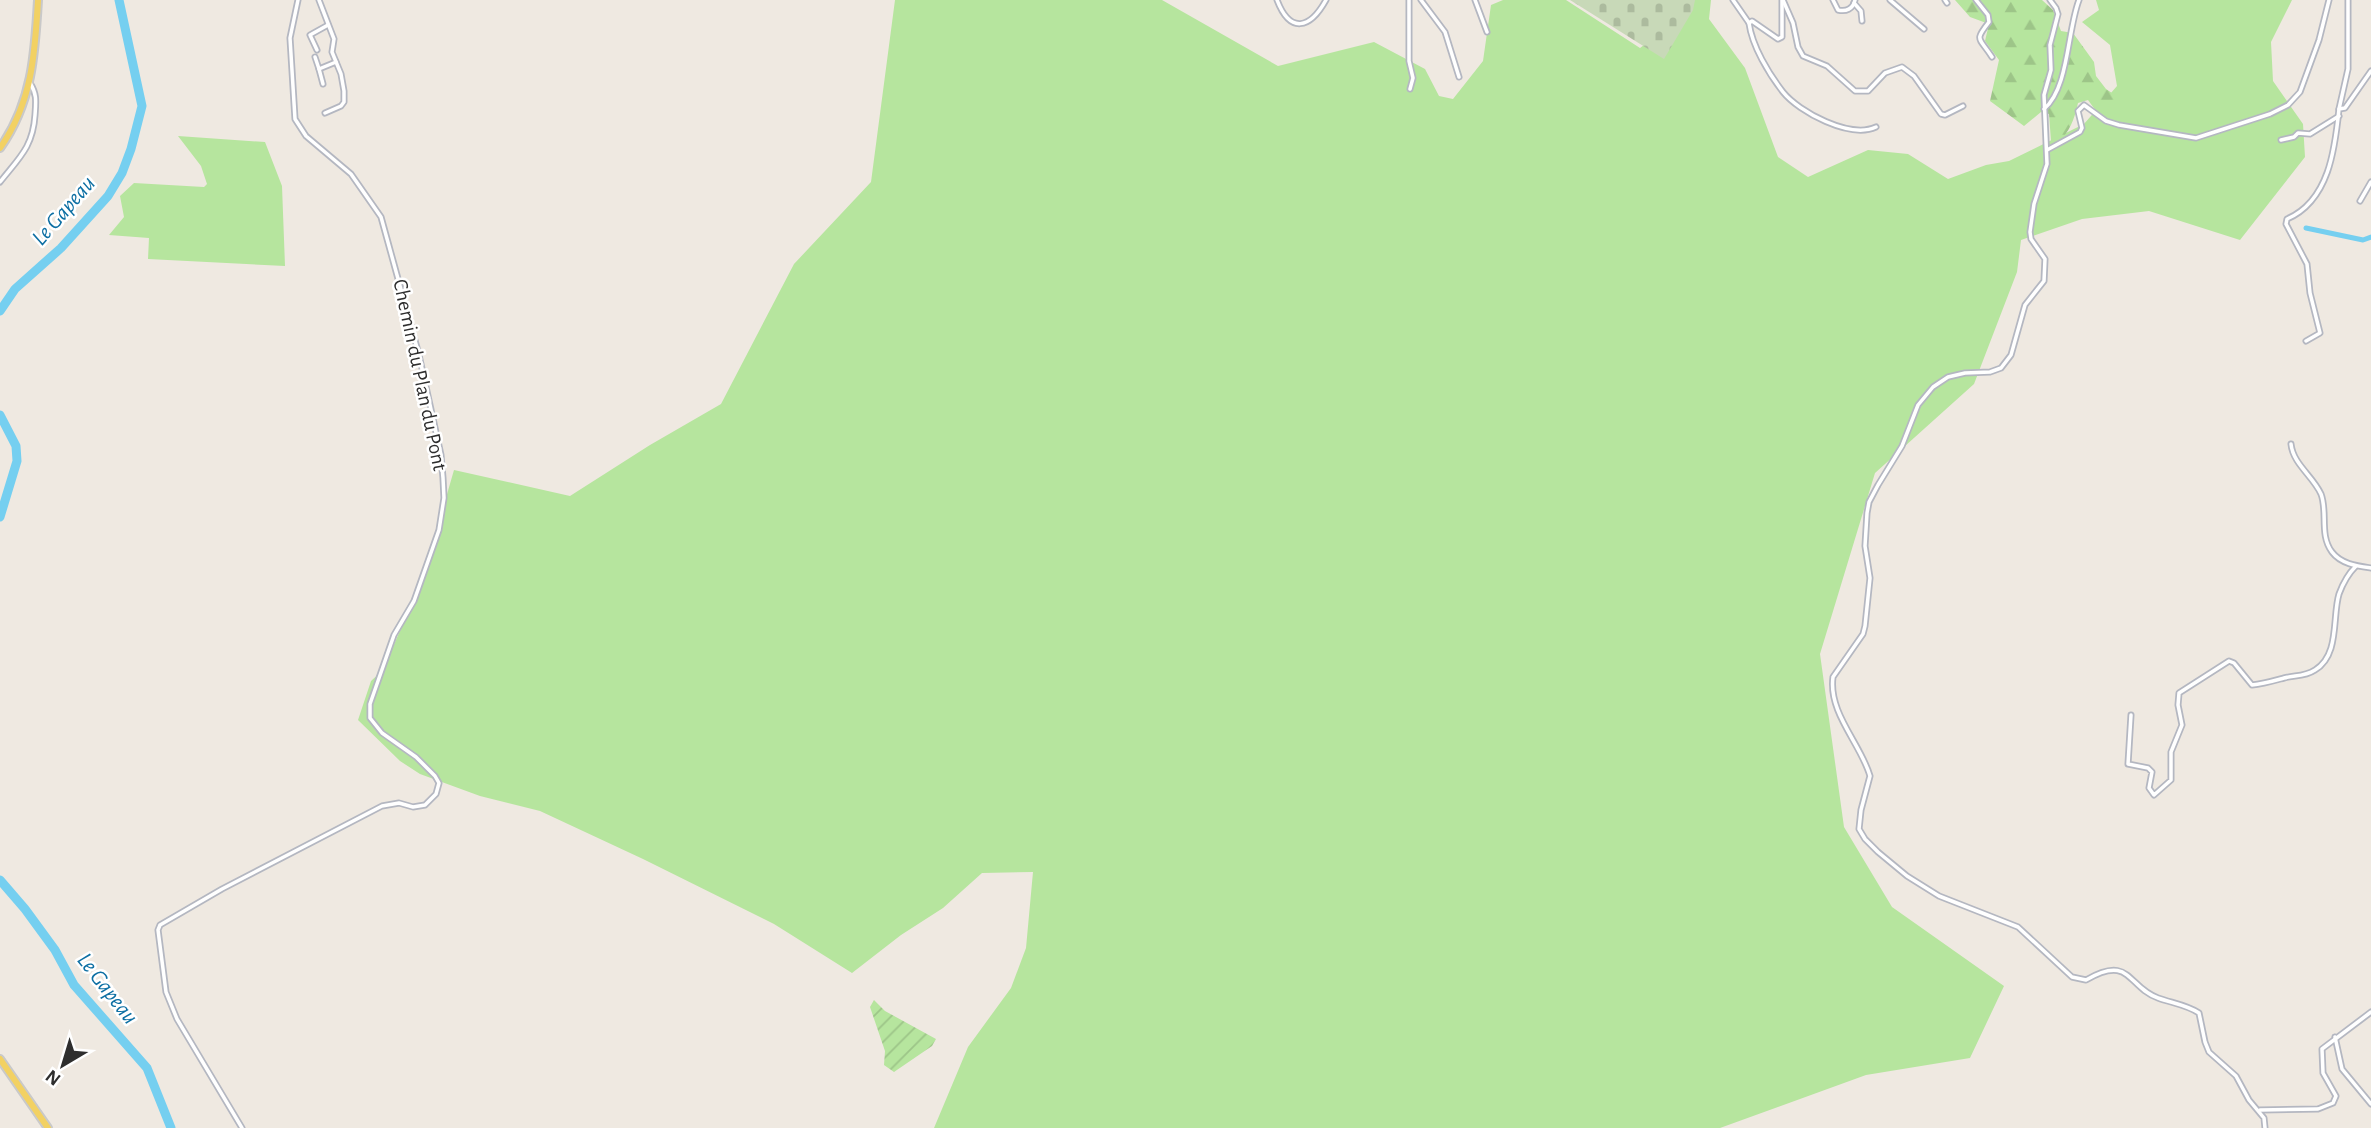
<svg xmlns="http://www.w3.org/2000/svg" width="2371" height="1128" font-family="'Alegreya Sans',sans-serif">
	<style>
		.grass { fill: #b6e59e }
		.forest { fill: url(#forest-firs) }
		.cemetery { fill: url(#cemetery-stones) }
		.garden { fill: url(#garden-furrows) }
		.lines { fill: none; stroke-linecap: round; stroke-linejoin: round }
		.canal { stroke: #75cff0; stroke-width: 5 }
		.river { stroke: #75cff0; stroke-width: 9 }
		.minor-casing { stroke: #b4b7c1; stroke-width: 7 }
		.primary-casing { stroke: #c9c9c9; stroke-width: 10 }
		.minor { stroke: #fff; stroke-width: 3.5 }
		.primary { stroke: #f2d163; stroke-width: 6 }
		.labels { text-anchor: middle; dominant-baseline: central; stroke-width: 5; stroke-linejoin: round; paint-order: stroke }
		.street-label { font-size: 21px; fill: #2e2e2e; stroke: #fff }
		.water-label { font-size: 23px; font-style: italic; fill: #0d6fa3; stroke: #fff }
	</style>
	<defs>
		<pattern id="forest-firs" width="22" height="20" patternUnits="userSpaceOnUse" patternTransform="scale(1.75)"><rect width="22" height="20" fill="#b6e59e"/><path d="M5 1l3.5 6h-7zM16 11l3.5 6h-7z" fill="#9dc588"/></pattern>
		<pattern id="cemetery-stones" width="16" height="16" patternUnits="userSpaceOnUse" patternTransform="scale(1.75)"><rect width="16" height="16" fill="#c8d9b8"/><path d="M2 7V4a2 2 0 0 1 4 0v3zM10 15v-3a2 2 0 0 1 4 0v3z" fill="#acbb9e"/></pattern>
		<pattern id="garden-furrows" width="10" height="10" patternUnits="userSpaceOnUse" patternTransform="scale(1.75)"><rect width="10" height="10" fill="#b6e59e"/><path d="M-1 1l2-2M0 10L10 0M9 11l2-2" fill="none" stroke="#9dc588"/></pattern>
	</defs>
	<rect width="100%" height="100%" fill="#efe9e1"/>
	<!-- grass -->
	<g class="grass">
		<polygon points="895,0 1162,0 1278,66 1374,42 1425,69 1439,96 1453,99 1483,61 1491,5 1503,0 1566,0 1640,48 1669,26 1671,0 1711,0 1709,19 1745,68 1778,157 1808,177 1868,150 1908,154 1948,179 1986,165 2009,161 2084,124 2117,86 2110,45 2082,22 2099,10 2096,0 2292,0 2271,42 2273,81 2303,124 2305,157 2240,240 2149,211 2082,219 2021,240 2017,272 1974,384 1875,473 1820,654 1844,827 1892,907 2004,986 1970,1058 1866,1075 1720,1128 934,1128 968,1047 1011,988 1026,948 1033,872 982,873 943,908 901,935 852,973 774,924 643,859 540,811 480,796 420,774 400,761 358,720 371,681 383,670 402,626 415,605 454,470 570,496 650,445 721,404 794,264 871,182"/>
		<polygon points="178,136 265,142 282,186 285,266 148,259 149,238 109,235 124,217 120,196 134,183 204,187 207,184 201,166"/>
	</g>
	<!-- forest -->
	<path class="forest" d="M1955 0H2042L2053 10 2061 31 2073 33 2094 62 2096 76 2106 89 2115 95V101L2096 111 2088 100 2078 103C2074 120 2070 132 2057 143L2051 141 2049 114 2041 112 2024 126 1990 101 1999 60 1985 41 1989 24 1970 17Z"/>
	<!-- cemetery -->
	<polygon class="cemetery" points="1570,0 1695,0 1693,10 1664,59"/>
	<!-- garden -->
	<polygon class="garden" points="874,1000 885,1011 936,1039 932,1046 894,1072 884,1065 885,1051 870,1007"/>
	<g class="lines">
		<!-- canal -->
		<polyline class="canal" points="2306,228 2363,240 2371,237"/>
		<!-- river -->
		<g class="river">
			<polyline points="0,311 15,289 61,248 108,196 122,173 131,149 142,106 119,0"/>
			<polyline points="0,415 16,446 17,461 0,517"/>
			<polyline points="0,880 25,909 55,950 74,985 147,1068 171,1128"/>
		</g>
		<defs>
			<g id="minor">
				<polyline points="319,0 334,39 332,52 341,74 344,91 344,102 341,106 325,113"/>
				<path d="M1277 0C1290 34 1310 29 1326 0"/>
				<polyline points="1409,0 1409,61 1413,78 1410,89"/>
				<polyline points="1421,0 1445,32 1459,77"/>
				<polyline points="1475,0 1487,32"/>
				<polyline points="1733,0 1749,23 1752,21 1778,39 1782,37 1782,0"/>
				<polyline points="1783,0 1793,23 1798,47 1803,56 1827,66 1855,91 1868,91 1885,73 1902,67 1914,76 1941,114 1945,115 1963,106"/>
				<path d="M1833 0 1838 10C1846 12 1853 9 1855 0"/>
				<polyline points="1890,0 1924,29"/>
				<polyline points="1945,0 1947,3"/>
				<path d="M1976 0 1988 15 1989 22C1974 41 1979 37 1992 57"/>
				<path d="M2050 0 2056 8 2058 14 2050 45 2051 70 2044 95 2047 164 2034 204 2030 232 2031 239 2045 259 2044 281 2025 305 2011 355 2001 368 1990 372 1965 373 1948 377 1933 387 1918 405 1902 446 1878 485 1869 502 1867 513 1865 546 1870 578 1865 626 1863 634 1833 677C1828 713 1861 744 1870 776L1861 810 1859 829 1865 839 1878 852 1907 876 1939 896 2018 927 2072 977 2086 980C2131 954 2127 987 2158 998 2172 1003 2187 1005 2199 1013L2205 1042 2209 1052 2236 1076 2249 1100 2264 1118 2265 1128"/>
				<polyline points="1854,3 1861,11 1862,21"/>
				<path d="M1749 23C1752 46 1769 74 1783 92 1799 112 1850 139 1876 127"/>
				<polyline points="317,50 310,35 328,25"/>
				<polyline points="315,57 319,69 336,62"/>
				<polyline points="319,69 323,84"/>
				<path d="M2044 109C2069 88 2067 31 2079 0"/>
				<polyline points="2339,109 2348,69 2348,0"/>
				<polyline points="2281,140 2294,137 2298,133 2310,134 2339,116"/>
				<polyline points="2047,150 2080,132 2082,128 2078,111 2084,105 2106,121 2119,125 2196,138 2270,114 2288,105 2300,92 2319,40 2329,0"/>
				<path d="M0 182C19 158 33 147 35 115 36 101 37 94 30 83"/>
				<polyline points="2360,201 2371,182"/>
				<path d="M2306 341 2320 333 2310 293 2307 264 2286 224 2287 219C2329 201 2335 149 2339 109L2345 108 2371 71"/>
				<path d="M2291 444C2293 464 2313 476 2321 494 2328 512 2319 535 2332 552 2341 564 2357 566 2371 568"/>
				<path d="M2131 715 2128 764 2148 768 2152 772 2149 788 2154 795 2171 780V752L2182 725 2178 705 2179 693 2229 661 2234 663 2252 685C2263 684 2273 681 2284 678 2295 675 2304 677 2315 670 2340 655 2332 617 2339 594 2343 583 2348 574 2356 566"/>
				<polyline points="2335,1037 2342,1069 2371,1104"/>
				<polyline points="2260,1110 2318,1109 2333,1103 2336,1096 2323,1073 2322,1049 2371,1012"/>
				<polyline points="242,1128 177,1019 166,992 158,930 160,925 222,889 382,806 399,803 413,807 425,805 436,794 439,783 435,776 416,757 382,733 370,718 370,704 394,635 414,601 439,530 444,498 443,478 441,455 419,355 381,217 351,174 306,136 295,119 290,38 298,0"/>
			</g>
			<g id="primary">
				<path d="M0 148C32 103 35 54 38 0"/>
				<polyline points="0,1059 48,1128"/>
			</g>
		</defs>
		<!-- minor casing -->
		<use href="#minor" class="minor-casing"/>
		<!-- primary casing -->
		<use href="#primary" class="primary-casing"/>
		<!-- minor -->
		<use href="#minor" class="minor"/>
		<!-- primary -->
		<use href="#primary" class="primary"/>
	</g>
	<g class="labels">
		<!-- street labels -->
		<g class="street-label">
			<text transform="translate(420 375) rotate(78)">Chemin du Plan du Pont</text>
		</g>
		<!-- water labels -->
		<g class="water-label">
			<text transform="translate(64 211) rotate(-49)">Le Gapeau</text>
			<text transform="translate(107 989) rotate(52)">Le Gapeau</text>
		</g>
	</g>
	<!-- north arrow -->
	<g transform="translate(63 1065) rotate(218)" stroke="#ffffff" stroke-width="5" paint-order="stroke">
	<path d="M0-5L12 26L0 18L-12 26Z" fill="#2e2e2e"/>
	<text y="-10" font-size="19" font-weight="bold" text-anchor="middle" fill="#2e2e2e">N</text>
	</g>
</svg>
